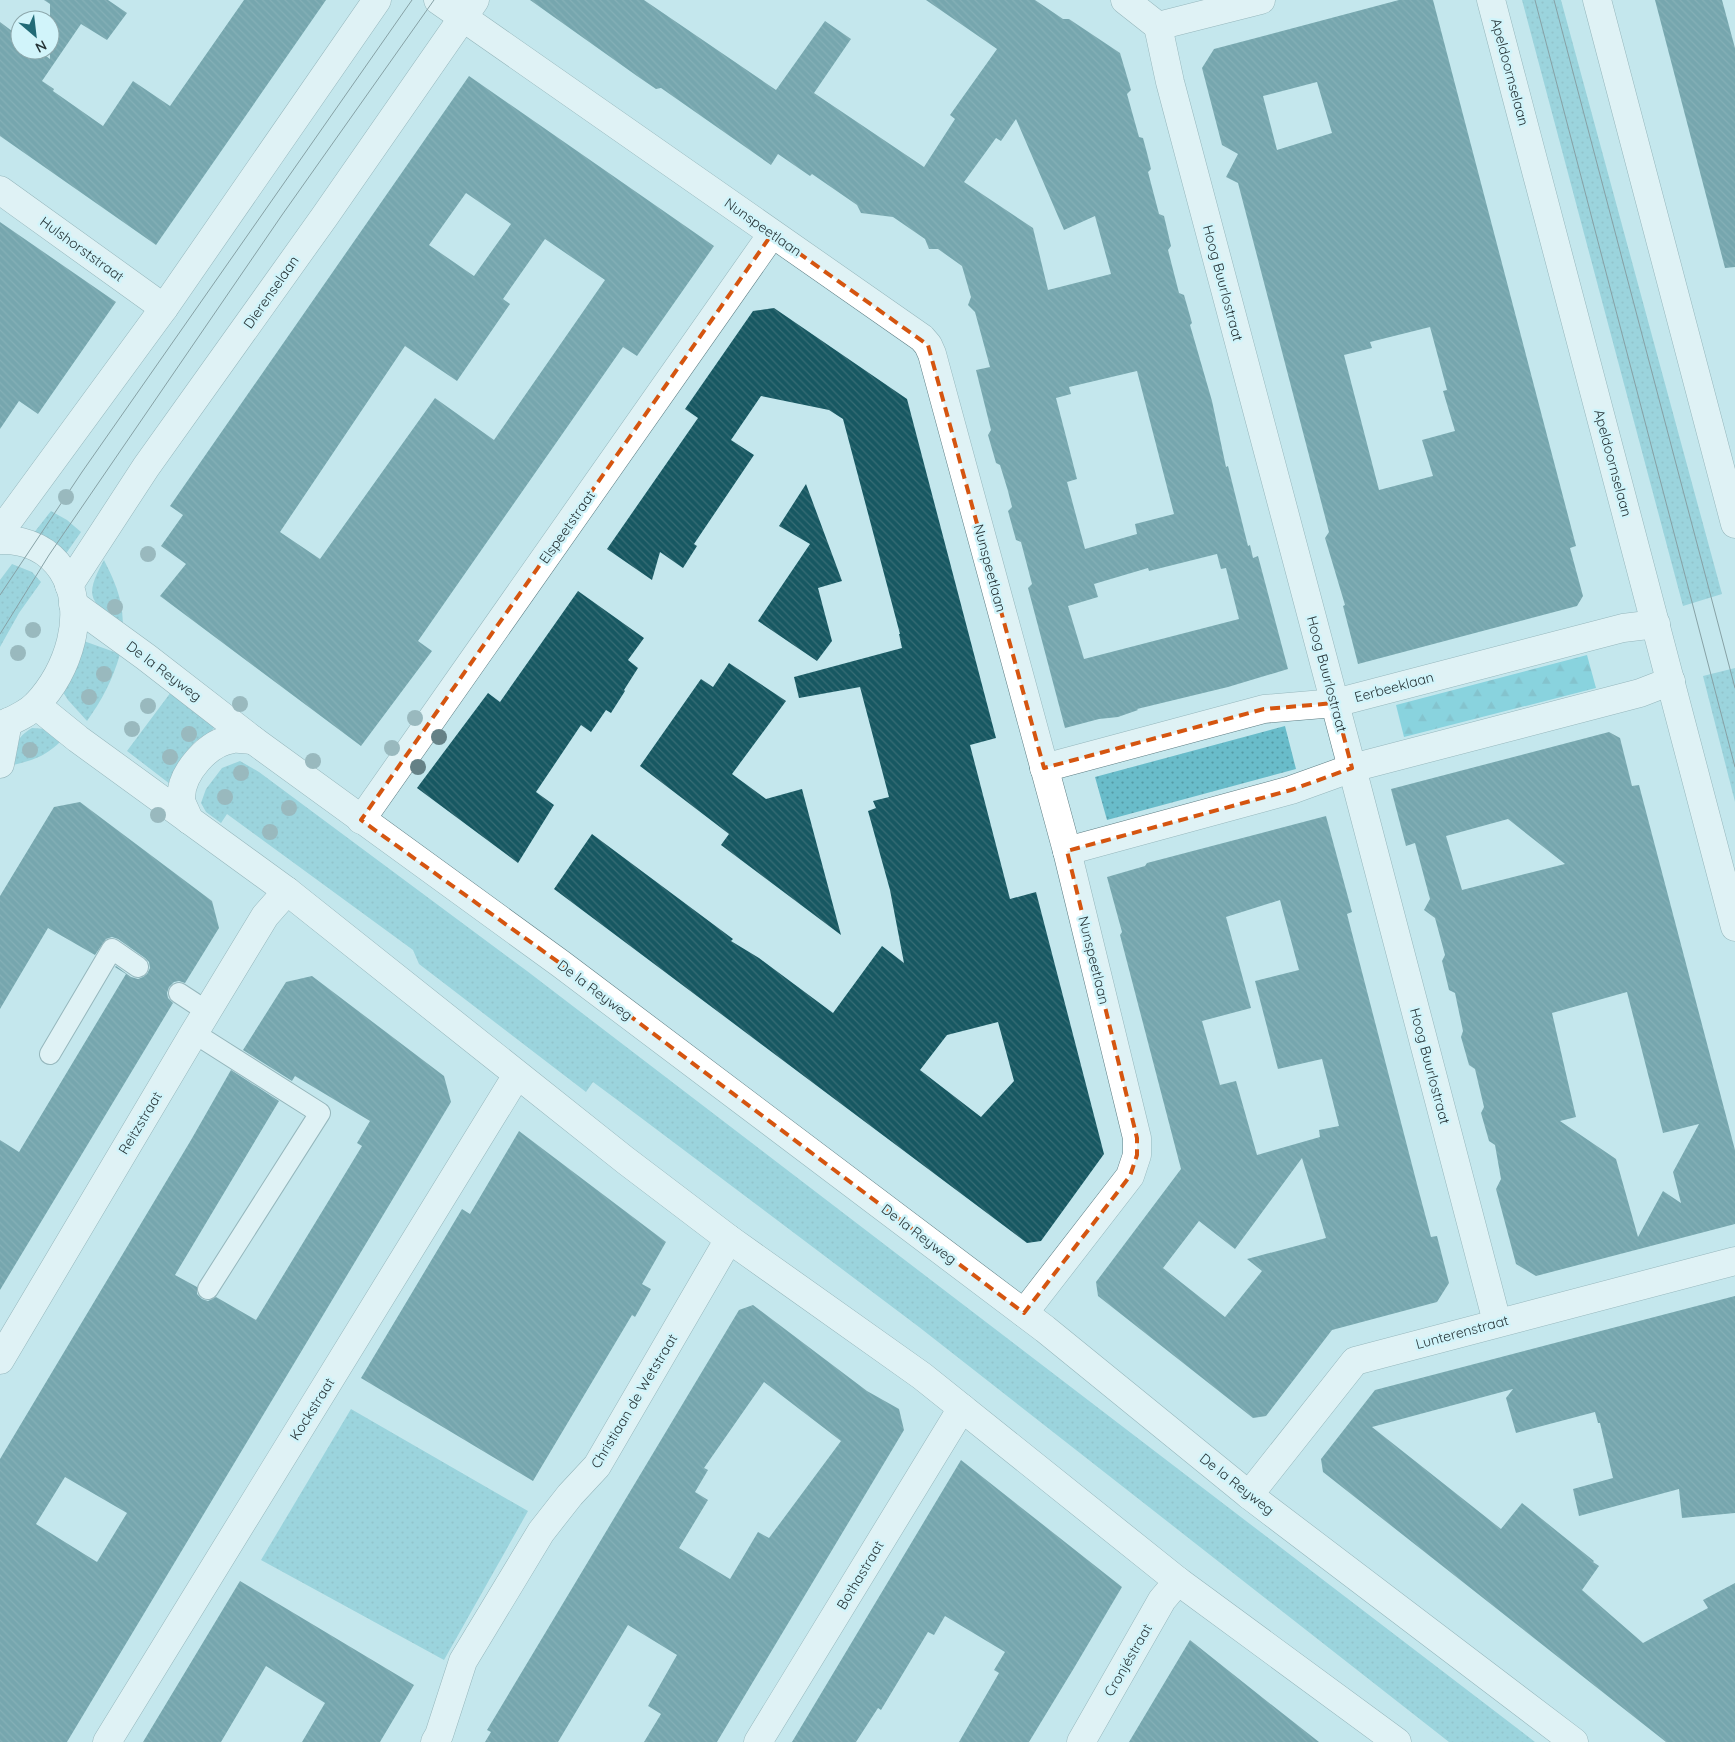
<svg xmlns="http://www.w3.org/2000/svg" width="1735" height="1742" font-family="Quicksand,sans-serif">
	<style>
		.green { fill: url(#green-dots) }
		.forest { fill: url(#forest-firs) }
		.building { fill: url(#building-back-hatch); fill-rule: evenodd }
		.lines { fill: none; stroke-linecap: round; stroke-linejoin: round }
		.service-casing { stroke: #5c7c82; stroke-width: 22 }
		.minor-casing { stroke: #5c7c82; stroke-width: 29 }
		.tertiary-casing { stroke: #5c7c82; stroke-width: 29 }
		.service { stroke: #fff; stroke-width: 20 }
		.minor { stroke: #fff; stroke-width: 28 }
		.tertiary { stroke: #fff; stroke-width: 28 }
		.tram { stroke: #3b4c4f; stroke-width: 1 }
		.tree { fill: #658186 }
		.marked { fill: none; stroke: #d55510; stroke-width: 4; stroke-dasharray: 10 6; stroke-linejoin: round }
		.labels { text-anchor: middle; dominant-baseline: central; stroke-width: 5; stroke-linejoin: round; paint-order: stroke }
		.street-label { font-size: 14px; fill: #273538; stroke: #d1f4fa }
	</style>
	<defs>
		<pattern id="green-dots" width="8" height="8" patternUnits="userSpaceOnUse" patternTransform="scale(1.25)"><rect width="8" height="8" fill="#69bcca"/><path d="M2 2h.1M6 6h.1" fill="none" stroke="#569aa5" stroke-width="1.8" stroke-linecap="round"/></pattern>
		<pattern id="forest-firs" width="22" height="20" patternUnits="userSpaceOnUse" patternTransform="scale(1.25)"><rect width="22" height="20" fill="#41bacd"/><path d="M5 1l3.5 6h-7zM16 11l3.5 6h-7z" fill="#3698a7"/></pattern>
		<pattern id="building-back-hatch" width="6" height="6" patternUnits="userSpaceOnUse" patternTransform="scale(1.25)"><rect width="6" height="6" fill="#175862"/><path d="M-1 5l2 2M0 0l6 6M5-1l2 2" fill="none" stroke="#386d75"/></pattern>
	</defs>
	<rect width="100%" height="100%" fill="#c4e7ed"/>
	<!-- green -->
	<g class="green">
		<polygon points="1522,0 1561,0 1722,594 1683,606"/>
		<polygon points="51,511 67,520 81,532 65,555 33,534"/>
		<path d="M104 560C116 584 123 600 123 627 92 601 82 600 104 560Z"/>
		<polygon points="12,564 32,572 41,582 19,613 0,647 0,580"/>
		<path d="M81 640 120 654C113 679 102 700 87 721L68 700 59 686Z"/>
		<polygon points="1735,668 1735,802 1703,676"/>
		<path d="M171 692 213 724 214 728C210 734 201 736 195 742 183 754 177 769 170 784L127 751Z"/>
		<polygon points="1285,726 1296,769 1107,820 1095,777"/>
		<path d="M32 728 47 729 65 737C49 754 36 760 13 765 15 747 15 738 32 728Z"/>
		<polygon points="240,761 259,772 527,971 1535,1742 1449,1742 919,1327 620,1102 593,1082 586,1092 419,964 413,950 227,814 221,823 206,812 201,803 206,789 222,768"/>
		<polygon points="351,1409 528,1511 444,1660 261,1560"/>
	</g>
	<!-- forest -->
	<polygon class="forest" points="1587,655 1596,688 1404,737 1396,705"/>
	<!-- building -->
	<g class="building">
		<polygon points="44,0 108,0 127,13 107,40 81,24 42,81 54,89 53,91 103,126 133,81 170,106 244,0 326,0 156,245 0,136 0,22 20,37 20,50 38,50 50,59 50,4"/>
		<path d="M530 0H644L776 90 825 21 851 39 814 93 924 167 955 119 950 115 997 49 926 0H1035L1063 19H1069L1120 53 1131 90 1127 94 1139 137 1143 138 1147 153 1151 169 1148 172 1159 214 1164 216 1171 246 1168 250 1179 293 1184 295 1192 323 1190 325 1212 401 1226 467 1228 466 1248 546 1250 545 1253 558 1258 556 1288 669 1228 687 1137 709 1138 710 1118 717 1099 719 1065 728 1028 588 1032 584 1021 542 1016 540 1008 511 1012 507 1008 491 1000 465 996 463 988 435 991 430 976 370 990 367 975 312 968 305 971 297 962 266 938 249H929L925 239 893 217 861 213 857 205 812 174 810 176 778 154 771 165 661 88 656 89 637 76ZM1016 119 1064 230 1095 216 1111 274 1048 290 1033 228 964 182 996 138 1001 141ZM1137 371 1174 514 1135 524 1137 534 1085 549 1067 482 1077 479 1056 398 1071 394 1069 387ZM1217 554 1221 569 1226 568 1239 619 1084 659 1068 606 1098 597 1094 584 1148 568 1149 571Z"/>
		<path d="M1399 0H1433L1576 546 1570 548 1583 596 1577 606 1358 664 1343 606 1345 605 1325 538 1329 532 1238 183 1226 177 1238 154 1222 145 1202 68 1214 49ZM1317 82 1332 133 1277 150 1263 96ZM1430 327 1447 390 1443 391 1455 431 1422 440 1433 476 1379 490 1344 355 1372 348 1370 342Z"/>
		<polygon points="1655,0 1722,0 1735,48 1735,267 1725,268"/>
		<path d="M469 76 714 246 637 356 623 347 418 641 432 651 361 746 160 596 186 564 161 546 183 515 170 506ZM466 193 511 224 474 276 429 245ZM545 239 605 280 494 440 435 398 320 559 280 532 405 346 457 381 510 304 503 299Z"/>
		<polygon points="0,222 116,302 38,414 19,401 0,429"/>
		<path d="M774 308 907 399 996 738 970 745 1010 899 1036 892 1104 1154 1041 1241 1027 1243 554 889 592 834 733 939 731 941 759 958 833 1013 882 946 904 963 890 890 868 811 876 808 873 801 889 797 860 687 799 698 794 677 902 648 899 634H900L843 419 829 410 761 396 731 440 754 455 694 544 697 546 683 568 660 552 652 580 607 549 698 418 685 409 753 311ZM998 1022 1014 1081 981 1117 920 1070 947 1035Z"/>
		<polygon points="806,484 842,581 818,588 832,641 817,661 758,621 810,544 779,526"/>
		<polygon points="578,591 644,638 628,660 638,668 624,690 625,691 611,713 606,710 591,732 581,725 536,792 554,805 518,863 417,788 488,693 500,702"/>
		<polygon points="729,663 786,701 732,774 766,799 802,789 841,935 721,845 729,834 640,766 701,679 713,687"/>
		<path d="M1609 732 1620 738 1632 786 1639 785 1735 1150V1224L1536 1276 1516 1264 1496 1189 1501 1179 1495 1145 1489 1141 1481 1113 1484 1107 1475 1069 1469 1065 1461 1037 1463 1031 1455 993 1449 990 1442 961 1445 955 1435 918 1424 910 1430 899 1415 843 1406 846 1391 789ZM1508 819 1565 864 1462 890 1446 836ZM1627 992 1663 1133 1699 1124 1673 1172 1681 1203 1663 1191 1638 1237 1616 1159 1560 1121 1576 1117 1552 1013Z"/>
		<polygon points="80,802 212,901 219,928 185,983 179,981 174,982 169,987 167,993 168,998 173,1003 0,1290 0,1140 19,1152 126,974 115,967 116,966 131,977 138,979 143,977 147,974 150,968 149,962 145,958 118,939 112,937 106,939 95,955 48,928 0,1009 0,896 54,807"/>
		<path d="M1326 816 1352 912 1347 914 1418 1188 1431 1237 1437 1236 1449 1283 1437 1302 1332 1330 1266 1416 1253 1418 1098 1296 1096 1282 1181 1169 1120 935 1122 932 1107 877 1145 866 1147 863ZM1280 900 1299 970 1255 981 1278 1069 1322 1059 1339 1126 1319 1130 1320 1137 1257 1155 1236 1081 1220 1085 1202 1021 1251 1008 1226 917ZM1302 1158 1326 1238 1247 1259 1262 1271 1225 1317 1163 1268 1199 1221 1235 1249Z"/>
		<path d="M312 976 444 1076 451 1102 67 1742H0V1459L191 1140 231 1070 279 1101 175 1275 197 1287V1294L202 1299 208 1301 216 1297 256 1320 362 1146 357 1143 370 1121 295 1076 292 1081 243 1050 286 982ZM65 1477 127 1513 97 1562 36 1524Z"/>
		<polygon points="519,1131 666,1242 642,1284 651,1289 635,1317 632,1315 533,1481 361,1378 462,1209 470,1214"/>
		<polygon points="1735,1296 1735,1513 1682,1518 1679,1489 1579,1516 1573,1489 1613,1478 1600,1423 1598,1423 1595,1412 1516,1433 1506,1398 1513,1389 1372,1427 1501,1529 1522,1503 1594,1561 1593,1562 1599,1566 1582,1590 1643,1643 1708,1608 1703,1600 1735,1583 1735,1742 1666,1742 1323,1472 1321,1459 1375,1390"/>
		<path d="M753 1305 867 1391 899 1409 904 1430 717 1742H644L661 1714 648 1706 677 1655 628 1625 558 1742H485L491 1732 487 1730 739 1310ZM764 1382 841 1441 769 1538 758 1532 730 1579 679 1548 708 1500 695 1492 708 1470 704 1468Z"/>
		<polygon points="961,1460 1122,1587 1074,1668 1029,1742 959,1742 999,1673 994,1670 1005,1652 945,1616 934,1635 928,1632 881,1710 878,1708 856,1742 792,1742"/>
		<polygon points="240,1581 414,1685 380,1742 302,1742 325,1703 266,1666 221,1742 143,1742"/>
		<polygon points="1190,1640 1268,1702 1319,1742 1129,1742"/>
	</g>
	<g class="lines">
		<defs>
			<g id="service">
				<polyline points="179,993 208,1012"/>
				<polyline points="194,1033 320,1113 208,1289"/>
				<polyline points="50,1054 112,949 138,967"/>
			</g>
			<g id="minor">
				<polyline points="438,0 922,338 928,345 932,354 1067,851 1137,1138 1137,1155 1130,1176 1024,1313"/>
				<polyline points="1125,0 1158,26"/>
				<polyline points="1158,26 1170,82 1352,768 1497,1322"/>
				<polyline points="1158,26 1261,0"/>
				<polyline points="0,190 164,308"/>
				<polyline points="0,532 164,308 377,0"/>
				<polyline points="69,585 146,467 325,216 475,0"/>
				<polyline points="0,764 8,722"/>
				<polyline points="1044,768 1264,709 1335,703 1623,628 1656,624"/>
				<path d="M189 820C187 813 181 804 181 798 181 773 208 742 233 739 239 738 246 740 253 740"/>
				<polyline points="361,820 772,234"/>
				<polyline points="1067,851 1291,790 1352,768 1640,693 1671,681"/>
				<polyline points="0,1360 194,1033 265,916 287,891"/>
				<polyline points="1249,1495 1355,1361 1735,1261"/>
				<polyline points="107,1742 517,1075"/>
				<polyline points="435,1742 439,1735 463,1661 541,1532 570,1495 597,1466 729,1239"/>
				<polyline points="758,1742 962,1408"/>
				<polyline points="1081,1742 1162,1600 1178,1581"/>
			</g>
			<g id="tertiary">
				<polyline points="1491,0 1735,927"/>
				<polyline points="1597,0 1735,524"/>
				<path d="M0 540C58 539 84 588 71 641 65 665 53 687 36 705 26 715 13 720 0 726"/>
				<polyline points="73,604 146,657 253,740 561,964 1045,1329 1249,1495 1574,1742"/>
				<polyline points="36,705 78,739 287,891 625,1160 729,1239 922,1376 1178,1581 1397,1742"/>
			</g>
		</defs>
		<!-- service casing -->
		<use href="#service" class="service-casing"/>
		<!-- minor casing -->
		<use href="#minor" class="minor-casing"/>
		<!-- tertiary casing -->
		<use href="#tertiary" class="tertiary-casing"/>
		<!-- service -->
		<use href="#service" class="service"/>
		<!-- minor -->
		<use href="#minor" class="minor"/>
		<!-- tertiary -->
		<use href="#tertiary" class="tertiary"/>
		<!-- tram -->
		<g class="tram">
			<polyline points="1535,0 1735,767"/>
			<polyline points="1554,0 1735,688"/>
			<polyline points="0,595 82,472 412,0"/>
			<polyline points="0,634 49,555 282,215 434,0"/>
		</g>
	</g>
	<!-- trees -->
	<g class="tree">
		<circle cx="66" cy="497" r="8"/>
		<circle cx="148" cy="554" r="8"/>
		<circle cx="115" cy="607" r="8"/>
		<circle cx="33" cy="630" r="8"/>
		<circle cx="18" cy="653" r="8"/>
		<circle cx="104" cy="674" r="8"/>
		<circle cx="89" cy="697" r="8"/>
		<circle cx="240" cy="704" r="8"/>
		<circle cx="148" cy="706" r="8"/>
		<circle cx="415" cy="718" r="8"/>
		<circle cx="132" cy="729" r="8"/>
		<circle cx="189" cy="734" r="8"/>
		<circle cx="439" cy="737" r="8"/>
		<circle cx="392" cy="748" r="8"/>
		<circle cx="30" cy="750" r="8"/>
		<circle cx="170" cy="757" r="8"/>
		<circle cx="313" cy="761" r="8"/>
		<circle cx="418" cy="767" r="8"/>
		<circle cx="241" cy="773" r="8"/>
		<circle cx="225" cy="797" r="8"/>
		<circle cx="289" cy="808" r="8"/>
		<circle cx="158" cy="815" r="8"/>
		<circle cx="270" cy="832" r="8"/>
	</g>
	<!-- marked area -->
	<path d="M0 0H1735V1742H0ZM772 234 928 345 1044 768 1264 709 1335 703 1352 768 1291 790 1067 851 1137 1138V1155L1130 1176 1024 1313 561 964 361 820Z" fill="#c4e7ed" fill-opacity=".55" fill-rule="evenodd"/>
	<path class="marked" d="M772 234 928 345 1044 768 1264 709 1335 703 1352 768 1291 790 1067 851 1137 1138V1155L1130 1176 1024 1313 561 964 361 820Z"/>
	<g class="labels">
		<!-- street labels -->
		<g class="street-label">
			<text transform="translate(1510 72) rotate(75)">Apeldoornselaan</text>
			<text transform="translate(763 227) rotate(35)">Nunspeetlaan</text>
			<text transform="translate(82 249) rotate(36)">Hulshorststraat</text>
			<text transform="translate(1223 283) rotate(75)">Hoog Buurlostraat</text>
			<text transform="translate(271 292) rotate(-55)">Dierenselaan</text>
			<text transform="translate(1613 463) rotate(75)">Apeldoornselaan</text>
			<text transform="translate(567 527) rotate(-55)">Elspeetstraat</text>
			<text transform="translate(990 568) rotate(75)">Nunspeetlaan</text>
			<text transform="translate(164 671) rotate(37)">De la Reyweg</text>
			<text transform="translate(1327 674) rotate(75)">Hoog Buurlostraat</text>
			<text transform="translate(1394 687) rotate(-15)">Eerbeeklaan</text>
			<text transform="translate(1094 960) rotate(76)">Nunspeetlaan</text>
			<text transform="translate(595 990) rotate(37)">De la Reyweg</text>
			<text transform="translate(1430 1066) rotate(75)">Hoog Buurlostraat</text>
			<text transform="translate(140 1123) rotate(-59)">Reitzstraat</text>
			<text transform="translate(919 1234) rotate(37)">De la Reyweg</text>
			<text transform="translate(1462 1332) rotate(-15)">Lunterenstraat</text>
			<text transform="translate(634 1401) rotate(-59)">Christiaan de Wetstraat</text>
			<text transform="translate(312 1409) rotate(-58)">Kockstraat</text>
			<text transform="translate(1237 1484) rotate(38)">De la Reyweg</text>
			<text transform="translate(860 1575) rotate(-59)">Bothastraat</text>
			<text transform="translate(1128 1660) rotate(-60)">Cronjéstraat</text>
		</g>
	</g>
	<!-- north arrow -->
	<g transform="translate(35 35) rotate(152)"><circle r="24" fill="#d1f4fa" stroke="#8da8ac"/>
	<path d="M0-4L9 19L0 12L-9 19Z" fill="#216a76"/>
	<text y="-8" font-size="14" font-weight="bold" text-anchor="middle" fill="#273538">N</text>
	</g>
</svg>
